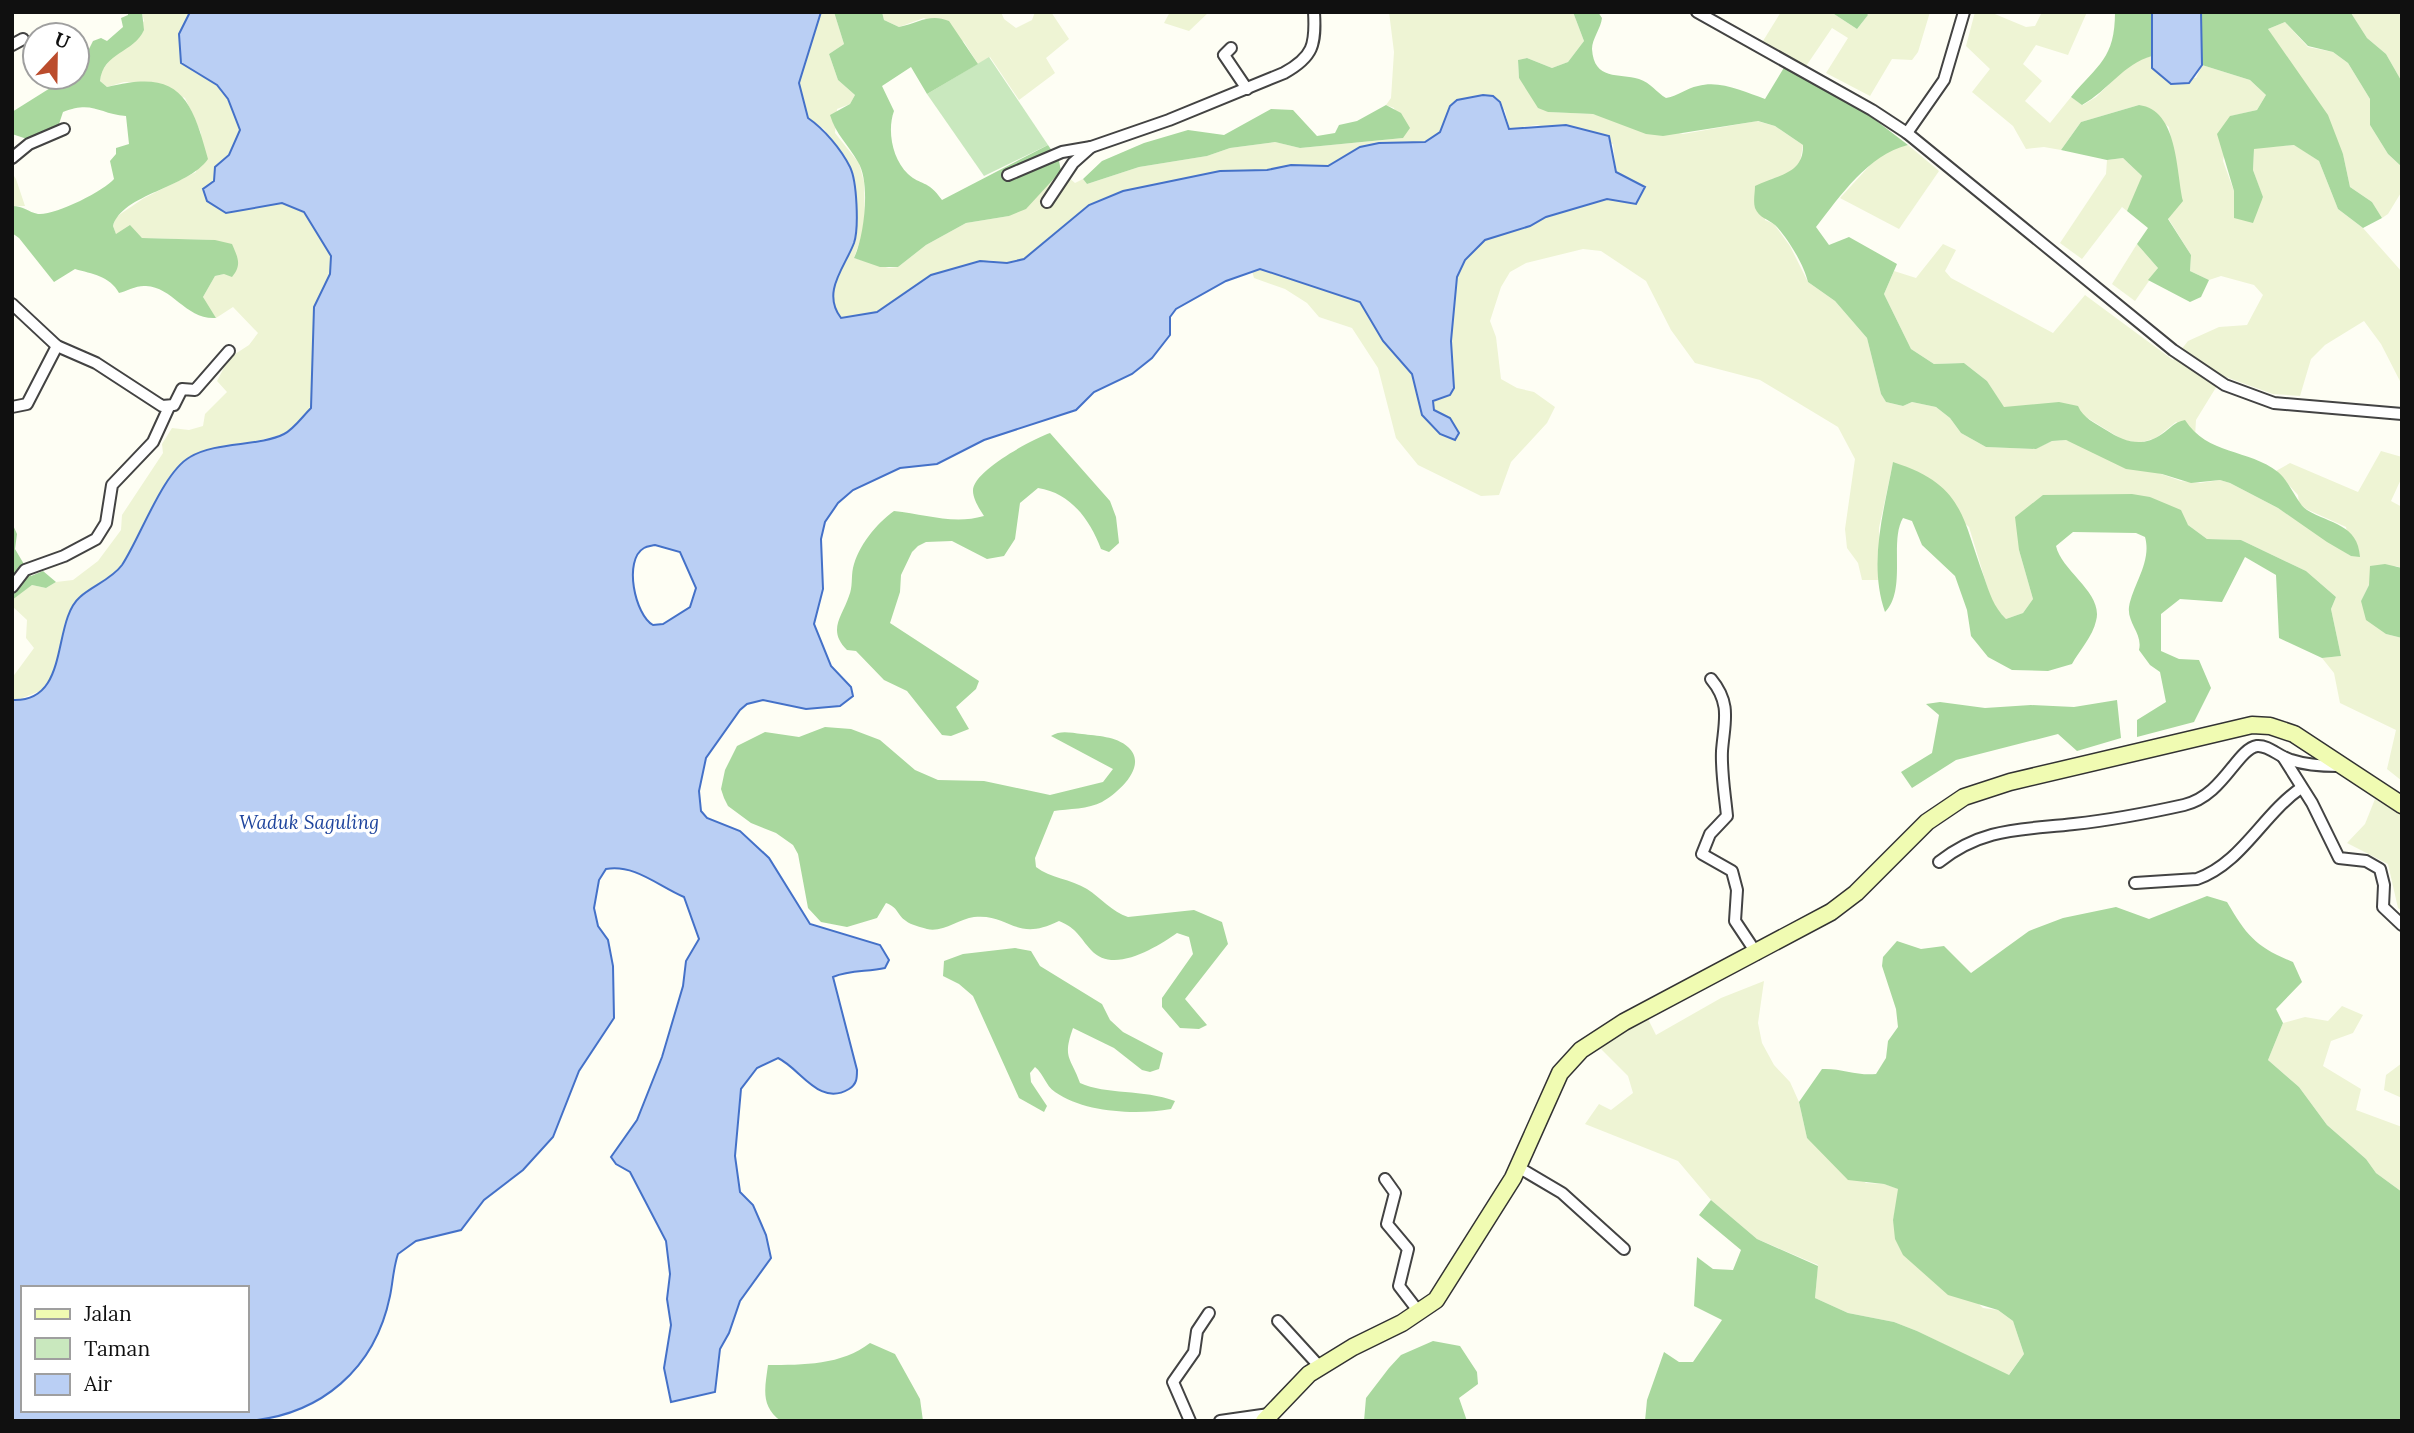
<svg xmlns="http://www.w3.org/2000/svg" width="2414" height="1433" font-family="Lora,serif">
	<style>
		.farmland { fill: #eef4d4 }
		.green { fill: #c9e8be }
		.forest { fill: #a9d89e }
		.water { fill: #bacff4; stroke: #4471c8; stroke-width: 2; fill-rule: evenodd }
		.lines { fill: none; stroke-linecap: round; stroke-linejoin: round }
		.street-casing { stroke: #434343; stroke-width: 14 }
		.secondary-casing { stroke: #323232; stroke-width: 19 }
		.street { stroke: #fff; stroke-width: 10 }
		.secondary { stroke: #f0fbb2; stroke-width: 16 }
		.labels { text-anchor: middle; dominant-baseline: central; stroke-width: 7; stroke-linejoin: round; paint-order: stroke }
		.water-label { font-size: 19px; font-style: italic; fill: #1e449d; stroke: #fff }
	</style>
	<rect width="100%" height="100%" fill="#fefef4"/>
	<!-- farmland -->
	<g class="farmland">
		<polygon points="142,12 190,12 185,28 192,71 217,85 228,99 240,130 229,155 215,167 214,181 226,213 282,203 305,212 331,256 330,274 314,307 311,408 285,434 189,457 162,491 122,565 67,617 59,661 50,679 40,691 15,701 12,700 12,678 34,648 26,638 27,620 12,606 13,598 32,585 46,588 56,582 73,580 98,561 121,530 122,515 163,453 162,444 172,428 189,430 203,426 205,414 227,392 217,381 229,358 249,345 258,333 233,307 216,318 206,305 203,297 215,276 224,274 215,240 142,238 135,232 116,234 113,226 116,217 144,198 196,172 201,133 185,98 152,83 124,82 107,87 100,81 101,72 112,57 144,21"/>
		<polygon points="821,12 834,12 844,44 829,54 838,80 855,95 850,104 837,109 835,133 859,163 864,182 865,226 854,258 889,268 898,267 926,245 966,223 1009,216 1061,171 1075,183 1083,179 1087,184 1139,167 1207,156 1230,148 1275,142 1300,148 1403,138 1394,108 1386,105 1391,98 1394,52 1389,12 1573,12 1584,41 1568,62 1552,68 1527,58 1518,60 1519,78 1548,112 1593,114 1683,134 1757,121 1775,126 1803,145 1800,162 1788,175 1771,179 1765,220 1774,224 1790,246 1808,282 1835,301 1867,338 1881,394 1886,402 1903,406 1912,402 1936,407 1950,418 1961,433 1986,447 2035,449 2052,441 2066,440 2181,481 2200,483 2220,480 2230,483 2278,508 2351,556 2346,527 2306,509 2299,503 2298,495 2276,471 2290,463 2358,492 2381,451 2402,457 2402,477 2391,501 2402,507 2402,568 2396,566 2369,585 2361,601 2386,634 2402,638 2402,781 2387,769 2396,730 2340,703 2334,673 2322,658 2341,656 2331,609 2336,597 2306,571 2241,540 2207,539 2150,497 2019,550 2033,599 2023,613 2006,619 1993,606 1969,527 1893,463 1879,528 1879,580 1862,580 1858,563 1847,548 1845,529 1855,459 1838,427 1760,380 1695,363 1671,330 1646,281 1601,251 1583,249 1526,263 1510,272 1501,287 1490,321 1496,337 1501,379 1517,388 1534,392 1555,407 1547,423 1511,462 1499,495 1481,496 1418,465 1396,438 1378,368 1352,328 1319,317 1307,303 1285,289 1254,278 1252,271 1260,269 1360,302 1383,341 1412,374 1422,415 1440,434 1450,418 1434,409 1433,401 1453,388 1451,341 1457,277 1465,260 1485,240 1530,226 1546,217 1607,199 1627,201 1616,172 1613,144 1537,125 1509,129 1505,110 1450,106 1440,132 1433,138 1415,144 1379,143 1360,147 1328,166 1291,165 1268,170 1220,171 1123,191 1089,205 1024,259 1007,263 989,260 931,275 877,312 841,318 835,310 833,293 840,267 853,244 853,174 824,129 808,118 799,83"/>
		<polygon points="882,12 1001,12 1004,19 1016,28 1032,20 1035,12 1051,12 1069,39 1046,58 1055,73 1019,100 990,57 978,64 964,42 924,18 899,27 884,20"/>
		<polygon points="1170,12 1209,12 1189,31 1164,23"/>
		<polygon points="1781,12 1831,12 1857,29 1868,15 1866,12 1930,12 1918,52 1912,60 1892,59 1870,96 1826,73 1848,38 1832,28 1800,75 1789,59 1763,41"/>
		<polygon points="1975,12 1990,12 2026,27 2035,26 2042,12 2087,12 2068,55 2036,45 2023,64 2042,81 2025,101 2050,123 2071,97 2083,105 2096,97 2133,61 2152,56 2152,69 2196,78 2202,65 2250,80 2266,95 2257,110 2231,116 2223,161 2234,191 2234,218 2263,198 2253,170 2254,148 2295,145 2319,161 2338,209 2363,228 2402,272 2402,385 2381,344 2364,321 2325,345 2311,359 2300,396 2273,394 2223,376 2196,420 2195,437 2176,422 2156,438 2139,443 2123,440 2081,414 2004,408 1987,381 1964,363 1934,364 1911,349 1884,294 1894,271 1916,278 1943,244 1956,250 1945,271 1951,278 2053,333 2085,295 2173,360 2188,341 2219,327 2247,325 2263,295 2254,285 2221,276 2209,280 2190,271 2191,255 2168,218 2175,163 2169,127 2139,105 2081,122 2061,150 2044,147 2026,149 2013,126 1972,92 1990,69 1966,46"/>
		<polygon points="2350,12 2402,12 2402,82 2386,54 2367,38"/>
		<polygon points="2285,22 2308,47 2333,52 2348,63 2370,99 2370,125 2388,154 2402,167 2402,191 2388,214 2382,218 2372,202 2350,187 2343,154 2268,29"/>
		<polygon points="1908,145 1939,171 1899,229 1840,198 1873,162 1889,150"/>
		<polygon points="2123,158 2142,176 2139,189 2127,211 2122,207 2082,259 2060,243 2106,174 2107,160"/>
		<polygon points="12,173 16,179 25,206 12,206"/>
		<polygon points="2137,244 2158,268 2135,301 2112,284"/>
		<polygon points="2375,799 2402,814 2402,911 2398,908 2388,864 2347,843 2365,824"/>
		<polygon points="1764,981 1758,1023 1762,1043 1774,1065 1790,1082 1799,1102 1807,1138 1866,1183 1884,1184 1899,1189 1893,1221 1983,1308 1998,1310 2013,1321 2024,1354 2008,1376 1917,1331 1894,1322 1848,1313 1815,1298 1818,1265 1757,1239 1711,1200 1678,1161 1585,1124 1599,1104 1611,1110 1633,1093 1628,1076 1601,1049 1609,1039 1648,1019 1656,1035 1721,998"/>
		<polygon points="2342,1006 2363,1015 2353,1033 2331,1041 2323,1066 2361,1089 2356,1110 2402,1127 2402,1192 2376,1173 2366,1159 2327,1125 2299,1087 2268,1060 2283,1023 2305,1017 2328,1021"/>
		<polygon points="2402,1063 2402,1098 2384,1090 2386,1075"/>
	</g>
	<!-- green -->
	<polygon class="green" points="989,57 1048,145 984,176 927,94"/>
	<!-- forest -->
	<g class="forest">
		<path d="M128 12H142L144 30C134 53 103 52 100 81L107 87C178 69 191 95 208 159 188 188 122 194 113 226L116 234 130 225 142 238 215 240 232 244C238 258 242 265 232 277L224 274 215 276 203 297 216 318C186 320 173 287 146 286 137 285 127 291 119 293 110 276 92 274 75 269L54 282 19 238 12 233V206C24 206 28 212 38 214 54 216 104 191 114 179L110 161 116 154V148L129 144 126 116C99 114 93 100 63 112L59 124 27 139 12 134V112L55 85 54 77H77V63L84 59 93 41 101 38 107 41 123 27 121 18 128 15Z"/>
		<path d="M834 12H882L884 20 899 27C918 23 930 13 949 21L978 64 927 94 911 67 882 86 894 111C887 130 892 159 908 174 921 186 927 179 942 200L1048 145 1059 161 1061 171 1026 209 1009 216 966 223 926 245 898 267H880L854 258C864 237 871 183 858 162 848 144 836 135 830 115L850 104 855 95 838 80 829 54 844 44Z"/>
		<path d="M1573 12H1598L1602 18C1601 28 1592 39 1592 49 1594 81 1619 73 1639 79 1651 83 1656 92 1666 98 1679 96 1686 88 1698 86 1721 80 1744 92 1765 99L1785 66 1857 106 1908 145C1868 155 1841 195 1816 227L1829 245 1849 237 1897 264 1884 294 1911 349 1934 364 1964 363 1987 381 2004 407 2059 402 2078 406C2083 418 2095 423 2106 430 2125 442 2142 448 2162 434 2171 428 2174 422 2185 420 2207 455 2249 449 2278 472 2290 482 2298 505 2307 510 2330 524 2358 524 2360 557L2351 556 2327 542 2278 508 2230 483 2220 480 2191 483 2162 474 2126 469 2066 440 2052 441 2036 449 1986 447 1961 433 1950 418 1936 407 1912 402 1903 406 1886 402 1881 394 1867 338 1835 301 1808 282C1804 265 1788 238 1775 225 1768 219 1759 218 1755 208 1753 201 1755 193 1755 186 1776 175 1804 175 1803 145L1775 126 1758 121 1663 136 1646 134 1593 114 1548 112 1538 108 1519 78 1518 60 1527 58 1552 68 1568 62 1584 41Z"/>
		<polygon points="1831,12 1866,12 1868,15 1857,29"/>
		<path d="M2115 12H2152V56C2123 64 2109 90 2082 105L2071 97C2098 64 2115 59 2115 12Z"/>
		<polygon points="2201,12 2351,13 2367,38 2386,54 2402,82 2402,167 2388,154 2370,125 2370,99 2348,63 2333,52 2308,46 2285,22 2268,29 2328,115 2343,154 2350,187 2372,202 2382,218 2363,228 2338,209 2319,161 2294,145 2254,149 2253,170 2263,197 2253,223 2234,218 2234,191 2217,134 2230,116 2257,110 2266,95 2250,80 2202,65"/>
		<polygon points="1386,105 1401,113 1410,128 1403,138 1300,148 1275,142 1230,148 1207,156 1139,167 1087,184 1083,179 1102,161 1144,143 1188,130 1224,135 1271,109 1293,110 1317,136 1335,133 1339,125 1357,121"/>
		<path d="M2139 105C2178 110 2176 170 2183 201L2168 219 2191 255 2190 271 2209 280 2201 297 2190 302 2148 280 2158 268 2137 244 2148 228 2127 211 2142 176 2123 158 2107 160 2061 150 2081 122Z"/>
		<path d="M1050 433 1110 501 1116 517 1119 543 1109 552 1101 549C1090 520 1071 493 1038 488L1020 503 1015 539 1004 556 987 559 952 541 926 542 918 546 912 552 901 575 900 592 890 623 979 681 976 689 956 707 969 729 951 736 942 735 907 691 884 680 856 651 847 650C827 630 842 617 849 596 853 587 851 577 853 568 858 546 876 524 894 511 925 514 953 525 984 516 980 510 973 499 973 491 972 471 1033 439 1050 433Z"/>
		<path d="M1893 462C1964 485 1961 515 1984 577 1990 594 1993 606 2006 619L2023 613 2033 599 2019 550 2015 517 2043 495 2132 494 2150 497 2181 510 2188 525 2207 539 2241 540 2306 571 2336 597 2331 609 2341 656 2322 658 2279 638 2276 575 2245 557 2222 602 2180 599 2161 614V651L2179 659 2199 660 2211 688 2194 722 2137 737V720L2166 702 2160 672 2150 665 2139 650C2143 634 2127 623 2129 607 2133 584 2152 562 2145 537L2136 533 2073 532 2056 546C2062 572 2104 593 2096 621 2093 636 2079 651 2072 664L2048 671 2012 670 1988 657 1971 636 1967 610 1955 576 1922 545 1912 521 1903 518C1889 541 1907 590 1885 612 1868 563 1884 511 1893 462Z"/>
		<polygon points="12,523 17,534 15,549 31,576 43,571 56,582 46,588 32,585 12,600"/>
		<polygon points="2385,564 2402,568 2402,638 2386,634 2366,620 2361,601 2369,585 2370,566"/>
		<polygon points="2117,700 2121,738 2077,751 2058,734 1956,760 1912,788 1901,772 1932,753 1939,715 1926,704 1940,702 1985,708 2031,705 2074,707"/>
		<path d="M825 727 851 729 880 740 915 770 938 780 984 781 1050 795 1103 782 1113 769 1051 736C1061 730 1070 733 1082 734 1097 736 1116 736 1128 747 1149 766 1118 793 1102 802 1089 809 1068 809 1054 811L1035 858 1036 867C1050 878 1071 879 1087 889 1101 898 1112 912 1128 917L1194 910 1222 922 1228 944 1185 999 1207 1025 1199 1029 1180 1028 1162 1007V998L1193 954 1189 937 1177 933C1157 947 1113 975 1091 950 1079 937 1078 929 1059 921 1015 943 1010 913 974 917 959 919 942 933 927 929 921 927 911 925 906 921 897 915 898 907 886 903L877 918 847 927 821 922 808 908 798 854 793 845 776 833 751 823 728 806 724 798 721 789 725 770 737 746 765 732 799 737Z"/>
		<path d="M2207 896 2227 902C2247 936 2256 947 2293 962L2302 982 2276 1009 2283 1023 2268 1060 2299 1087 2327 1125 2366 1159 2376 1173 2402 1192V1421H1645L1647 1400 1664 1352 1679 1362H1693L1722 1320 1694 1306 1697 1257 1713 1269 1733 1270 1741 1250 1699 1215 1711 1200 1757 1239 1818 1266 1815 1298 1848 1313 1894 1322 1917 1331 2009 1375 2024 1354 2013 1321 1998 1310 1948 1295 1903 1255 1895 1239 1893 1220 1898 1189 1884 1184 1848 1180 1807 1138 1799 1102 1822 1069C1841 1068 1857 1076 1876 1074L1886 1058 1888 1041 1898 1027 1896 1009 1882 966 1883 957 1897 941 1921 949 1944 946 1971 973 2029 931 2063 918 2116 907 2149 919Z"/>
		<path d="M1015 948 1031 951 1040 966 1102 1004 1110 1020 1123 1032 1163 1053 1159 1069 1150 1072 1142 1070 1114 1048 1073 1028C1062 1059 1071 1057 1080 1083 1106 1095 1143 1089 1175 1101L1171 1109C1137 1115 1085 1113 1055 1092 1045 1085 1044 1074 1035 1067L1030 1073 1031 1082 1047 1106 1044 1112 1019 1098 973 996 959 984 943 976 944 961 963 954Z"/>
		<polygon points="1433,1341 1460,1346 1477,1372 1478,1384 1459,1398 1467,1421 1364,1421 1366,1398 1389,1368 1401,1355"/>
		<path d="M870 1343 895 1354 920 1399 923 1421H781C760 1406 765 1388 768 1365 803 1365 842 1365 870 1343Z"/>
	</g>
	<!-- water -->
	<g class="water">
		<path d="M190 12H821L799 83 808 118C824 129 841 149 850 167 857 181 859 228 854 243 845 267 821 292 841 318L877 312 931 275 980 261 1007 263 1024 259 1089 205 1123 191 1220 171 1267 170 1291 165 1328 166 1360 147 1379 143 1425 142 1440 132 1450 106 1457 100 1483 95 1493 96 1500 102 1509 129 1566 125 1609 136 1616 172 1645 187 1636 204 1607 199 1546 217 1530 226 1485 240 1465 260 1457 277 1451 341 1454 388 1450 395 1433 401 1434 410 1450 418 1459 433 1455 440 1440 434 1422 415 1412 374 1383 341 1360 302 1260 269 1226 281 1176 309 1170 317V335L1152 358 1132 374 1094 392 1076 410 984 440 937 464 900 468 853 490 838 503 825 522 821 539 823 589 814 624 831 666 851 687 853 696 840 706 806 709 763 700 747 704 740 710 706 758 699 791 701 811 707 818 740 831 769 858 810 924 880 945 889 960 885 968C867 972 850 970 833 977L857 1070C857 1078 857 1084 849 1089 819 1107 801 1069 778 1058L757 1068 741 1089 735 1156 740 1192 753 1205 766 1235 771 1258 740 1301 729 1333 720 1349 715 1392 671 1402 664 1368 671 1325 667 1299 670 1274 666 1241 630 1172 616 1164 611 1157 637 1120 662 1057 683 986 686 961 699 939 684 897C658 886 635 864 606 869L599 880 594 908 598 926 608 940 613 966 614 1018 579 1071 553 1137 523 1170 484 1200 461 1230 416 1241 398 1254C393 1269 393 1282 390 1296 375 1369 321 1415 248 1421H12V700C71 703 51 622 80 597 92 586 112 579 122 565 140 538 163 472 190 457 217 441 258 447 284 434 293 430 303 416 311 408L314 307 330 274 331 256 304 212 282 203 226 213 207 201 203 189 214 181 215 167 229 155 240 130 228 99 217 85 181 63 179 34ZM655 545 680 552 696 588 690 607 663 624 653 625C635 615 623 560 644 548 647 546 651 546 655 545ZM23 1288H247V1410H23Z"/>
		<polygon points="2152,12 2201,12 2202,65 2189,83 2171,84 2152,68"/>
	</g>
	<g class="lines">
		<defs>
			<g id="street">
				<polyline points="1697,12 1872,110 1907,133 2173,350 2225,385 2274,403 2402,414"/>
				<polyline points="12,45 23,39"/>
				<polyline points="1231,48 1224,55 1247,89"/>
				<polyline points="1907,133 1944,80 1964,12"/>
				<polyline points="12,158 29,144 64,129"/>
				<path d="M1008 175 1062 152 1091 147 1169 120 1284 73C1313 57 1316 45 1314 12"/>
				<polyline points="1047,202 1073,163 1091,147"/>
				<polyline points="12,304 57,346 96,363 162,406 174,405 182,389 195,390 229,351"/>
				<polyline points="12,407 27,404 57,346"/>
				<polyline points="12,587 25,570 64,556 96,539 106,523 112,485 153,442 169,407"/>
				<path d="M1711 679C1732 704 1724 723 1722 751 1721 772 1725 795 1727 816L1710 834 1702 854 1732 871 1737 890 1735 921 1757 954"/>
				<polyline points="2283,757 2312,803 2339,858 2366,861 2380,869 2384,885 2383,907 2402,925"/>
				<path d="M1939 862C1983 827 2022 830 2074 824 2111 820 2148 813 2184 805 2223 796 2237 749 2257 746 2269 745 2279 757 2291 760 2306 765 2322 766 2338 766"/>
				<path d="M2135 883 2197 879C2242 863 2262 815 2301 788"/>
				<polyline points="1518,1167 1562,1193 1624,1249"/>
				<polyline points="1385,1179 1395,1193 1387,1224 1408,1249 1399,1286 1419,1312"/>
				<polyline points="1278,1321 1320,1367"/>
				<polyline points="1190,1421 1173,1382 1194,1352 1197,1331 1209,1313"/>
				<polyline points="1220,1421 1269,1414"/>
			</g>
			<polyline id="secondary" points="1264,1421 1309,1374 1353,1347 1402,1323 1436,1300 1513,1178 1560,1073 1581,1050 1624,1022 1831,912 1856,893 1927,822 1964,797 2010,782 2252,725 2270,726 2294,734 2402,805"/>
		</defs>
		<!-- street casing -->
		<use href="#street" class="street-casing"/>
		<!-- secondary casing -->
		<use href="#secondary" class="secondary-casing"/>
		<!-- street -->
		<use href="#street" class="street"/>
		<!-- secondary -->
		<use href="#secondary" class="secondary"/>
	</g>
	<g class="labels">
		<!-- water labels -->
		<g class="water-label">
			<text x="309" y="822">Waduk Saguling</text>
		</g>
	</g>
	<!-- border -->
	<rect width="2414" height="1433" fill="none" stroke="#101010" stroke-width="28"/>
	<!-- legend -->
	<rect x="21" y="1286" width="228" height="126" fill="#ffffff" stroke="#9f9f9f" stroke-width="2"/>
	<rect x="35" y="1309" width="35" height="10" fill="#f0fbb2" stroke="#9f9f9f" stroke-width="2"/>
	<text x="84" y="1321" font-size="21" fill="#101010">Jalan</text>
	<rect x="35" y="1338" width="35" height="21" fill="#c9e8be" stroke="#9f9f9f" stroke-width="2"/>
	<text x="84" y="1356" font-size="21" fill="#101010">Taman</text>
	<rect x="35" y="1374" width="35" height="21" fill="#bacff4" stroke="#9f9f9f" stroke-width="2"/>
	<text x="84" y="1391" font-size="21" fill="#101010">Air</text>
	<!-- north arrow -->
	<g transform="translate(56 56) rotate(22)"><circle r="33" fill="#ffffff" stroke="#9f9f9f" stroke-width="2"/>
	<path d="M0-5L12 26L0 18L-12 26Z" fill="#bb4c2d"/>
	<text y="-10" font-size="19" font-weight="bold" text-anchor="middle" fill="#101010">U</text>
	</g>
</svg>
